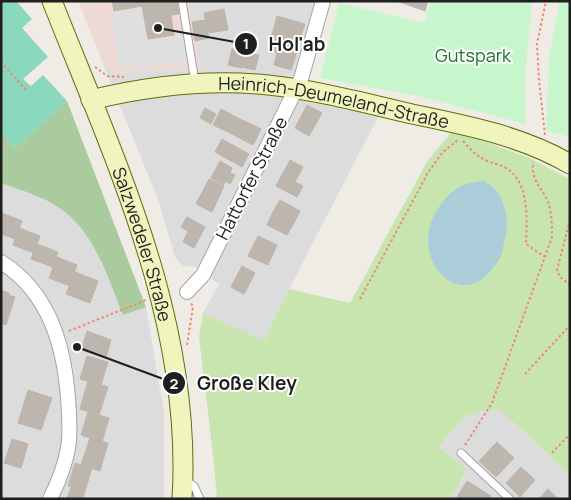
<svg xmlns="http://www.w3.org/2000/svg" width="571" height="500" font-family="Manrope,sans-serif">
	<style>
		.residential { fill: #dddcdc }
		.commercial { fill: #eed9d7 }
		.grass { fill: #c8e5b0 }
		.forest { fill: #a9cb9e }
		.park { fill: #c7f6cc }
		.pitch { fill: #8ad8bd }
		.parking { fill: #dfdfdf }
		.water { fill: #aacdd9 }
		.building { fill: #bcb6af; stroke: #c0b4a9 }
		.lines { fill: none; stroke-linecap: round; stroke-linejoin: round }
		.lane-casing { stroke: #a3a3a3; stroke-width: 9 }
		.street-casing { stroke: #a3a3a3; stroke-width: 16 }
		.secondary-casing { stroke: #606f0d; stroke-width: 21 }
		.path { stroke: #ef8877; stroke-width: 2; stroke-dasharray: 2.5 2.5; stroke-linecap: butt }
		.lane { stroke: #fff; stroke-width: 7 }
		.street { stroke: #fff; stroke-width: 14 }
		.secondary { stroke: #f0f5be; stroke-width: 19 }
		.labels { text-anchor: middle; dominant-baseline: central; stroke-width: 4; stroke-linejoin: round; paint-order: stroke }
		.park-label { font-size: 18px; fill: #147620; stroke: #fff }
		.street-label { font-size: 18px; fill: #1f1f1f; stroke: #fff }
		.leader { fill: none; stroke: #1f1f1f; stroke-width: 2 }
		.callout-dot { fill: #1f1f1f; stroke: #fff; stroke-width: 2 }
		.mark-label { font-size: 15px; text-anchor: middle; font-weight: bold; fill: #fff }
		.callout-label { font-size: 19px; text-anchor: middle; font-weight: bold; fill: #1f1f1f; stroke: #fff; stroke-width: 4; stroke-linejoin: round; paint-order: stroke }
	</style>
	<rect width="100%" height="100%" fill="#efece6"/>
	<!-- residential -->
	<g class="residential">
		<polygon points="188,1 315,1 287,98 379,115 289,289 264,342 203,313 219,284 195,267 183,266 175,257 159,202 102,61 109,69 117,73 178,69 200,72"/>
		<polygon points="1,183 39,197 59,207 76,221 94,244 123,315 146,307 164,413 164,499 1,499"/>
		<polygon points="499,409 570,475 570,499 450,499 467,469 439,449 464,417 482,411"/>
	</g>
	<!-- commercial -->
	<polygon class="commercial" points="78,1 188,1 201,72 178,69 117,73 109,69 102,61"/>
	<!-- grass -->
	<polygon class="grass" points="453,130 529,158 570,179 570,475 499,409 482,411 464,417 439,448 467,469 450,499 217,499 214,464 199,337 203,313 264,341 289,289 350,303 428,160"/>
	<!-- forest -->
	<path class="forest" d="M67 101 146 307 123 315C107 277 95 231 58 207 41 196 20 190 1 183V133L15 148Z"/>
	<!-- park -->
	<g class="park">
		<polygon points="431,1 532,1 525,78 526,124 418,96 320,78 339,3 425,23"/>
		<polygon points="560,1 570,1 570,137 546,130 549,59"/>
	</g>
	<!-- pitch -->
	<polygon class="pitch" points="1,1 16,1 32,19 22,28 48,57 23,79 31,86 43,75 67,101 15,148 1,133"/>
	<!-- parking -->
	<polygon class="parking" points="142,6 148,39 183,33 187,61 135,69 134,64 119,66 110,11"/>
	<!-- water -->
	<path class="water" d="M484 181C488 184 495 188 498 193 505 204 509 221 506 234 504 241 503 249 501 256 499 261 495 265 492 269 458 315 402 253 442 203 454 187 464 183 484 181Z"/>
	<!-- building -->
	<g class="building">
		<polygon points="112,1 177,1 179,14 171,15 174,35 148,39 142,6 114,11"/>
		<polygon points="397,1 428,1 425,11"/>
		<polygon points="224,9 228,30 208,33 204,13"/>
		<polygon points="277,16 305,24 301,36 274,28"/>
		<polygon points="205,20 209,38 195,41 192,22"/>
		<polygon points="274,28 301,36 298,46 271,38"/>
		<polygon points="274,39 298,46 295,58 271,51"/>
		<polygon points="232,49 245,53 241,68 228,65"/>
		<polygon points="245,52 259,55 255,70 241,67"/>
		<polygon points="277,53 295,58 291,70 274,65"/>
		<polygon points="307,105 322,113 309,136 295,128"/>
		<polygon points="205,108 216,114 211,124 200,118"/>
		<polygon points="221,109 238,118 230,133 213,125"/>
		<polygon points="238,118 261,129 253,145 230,133"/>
		<polygon points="222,139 249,154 242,167 215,152"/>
		<polygon points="290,160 303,167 295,182 303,186 297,197 276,186"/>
		<polygon points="220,161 232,168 230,173 235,175 230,184 225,181 224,185 211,178"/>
		<polygon points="209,179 224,186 212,212 196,204"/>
		<polygon points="280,200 300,211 294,223 273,212"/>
		<polygon points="273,212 294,223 287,235 267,225"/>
		<polygon points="2,213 22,221 15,239 1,234"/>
		<polygon points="187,217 205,227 194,248 183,242 188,231 181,227"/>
		<polygon points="19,228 40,236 34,253 13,245"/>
		<polygon points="258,236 277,245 268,265 248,256"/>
		<polygon points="37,244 58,252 53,267 31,259"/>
		<polygon points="57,257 77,265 70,286 49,278"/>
		<polygon points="242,266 255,273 244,294 231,287"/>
		<polygon points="75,272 98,281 90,303 66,294"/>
		<polygon points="1,290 9,293 9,295 15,297 6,325 1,323"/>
		<polygon points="87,331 111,340 106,358 81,350"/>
		<polygon points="87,356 108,362 101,385 80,379"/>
		<polygon points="88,381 108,387 99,415 80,409"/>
		<polygon points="28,390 52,398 41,430 18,423"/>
		<polygon points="88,412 109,418 102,442 81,435"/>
		<polygon points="90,438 108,443 100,471 81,465"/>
		<polygon points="12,439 28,444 21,468 4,463"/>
		<polygon points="497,442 514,458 496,477 479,461"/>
		<polygon points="75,463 92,468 85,491 68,486"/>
		<polygon points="521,467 535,480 520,497 506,483"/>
		<polygon points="467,481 491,496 490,499 459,499 457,497"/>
		<polygon points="71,487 85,491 82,499 67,499"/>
		<polygon points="548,489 558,499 539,499"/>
	</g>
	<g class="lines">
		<defs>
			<g id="lane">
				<polyline points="182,1 195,82"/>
				<polyline points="461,453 510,499"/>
				<polyline points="185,480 194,486 200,499"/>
			</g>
			<g id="street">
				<path d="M1 262C49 292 64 345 68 398 69 415 71 432 68 448 65 466 58 483 50 499"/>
				<polyline points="187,292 203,275 301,79 323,1"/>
			</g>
			<g id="secondary">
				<path id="s1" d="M52 1C115 161 193 322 182 499"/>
				<path id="s2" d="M91 100C149 86 209 79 268 85 316 90 365 103 412 114 466 125 522 136 570 164"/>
			</g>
		</defs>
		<!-- lane casing -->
		<use href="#lane" class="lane-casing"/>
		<!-- street casing -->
		<use href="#street" class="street-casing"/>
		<!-- secondary casing -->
		<use href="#secondary" class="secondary-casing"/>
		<!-- path -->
		<g class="path">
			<polyline points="1,62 26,90"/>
			<polyline points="95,67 107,76 124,77"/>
			<polyline points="545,135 539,80 537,44 546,1"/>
			<path d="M463 141C471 150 478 158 490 162 494 164 498 164 502 166 530 178 527 218 526 244L545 257"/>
			<polyline points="570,220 557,270 560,277 570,285"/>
			<polyline points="360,299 429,171 443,152 459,139"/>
			<polyline points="69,331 146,300"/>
			<polyline points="187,345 193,307 191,303"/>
			<polyline points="525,374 570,325"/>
			<path d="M465 445 492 403 552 237C552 226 552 213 548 202 541 186 531 181 533 162"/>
			<polyline points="552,453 570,434"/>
		</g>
		<!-- lane -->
		<use href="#lane" class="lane"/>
		<!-- street -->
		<use href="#street" class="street"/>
		<!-- secondary -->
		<use href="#secondary" class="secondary"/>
	</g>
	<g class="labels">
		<!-- park labels -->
		<g class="park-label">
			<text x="473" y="55">Gutspark</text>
		</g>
		<!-- street labels -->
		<g class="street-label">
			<text stroke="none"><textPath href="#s2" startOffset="246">Heinrich-Deumeland-Straße</textPath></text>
			<text transform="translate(251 178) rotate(-63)">Hattorfer Straße</text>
			<text stroke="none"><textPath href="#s1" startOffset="260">Salzwedeler Straße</textPath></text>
		</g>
	</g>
	<!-- callouts -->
	<path class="leader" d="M158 28L246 44M77 347L174 383"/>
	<g class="callout-dot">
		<circle cx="158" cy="28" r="5"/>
		<circle cx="77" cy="347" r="5"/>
		<circle cx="246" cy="44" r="12"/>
		<circle cx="174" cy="383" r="12"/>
	</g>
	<g class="mark-label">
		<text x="246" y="49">1</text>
		<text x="174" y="389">2</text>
	</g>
	<g class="callout-label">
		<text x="297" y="51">Hol'ab</text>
		<text x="247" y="390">Große Kley</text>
	</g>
	<!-- border -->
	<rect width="571" height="500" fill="none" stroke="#1f1f1f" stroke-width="5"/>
</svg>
